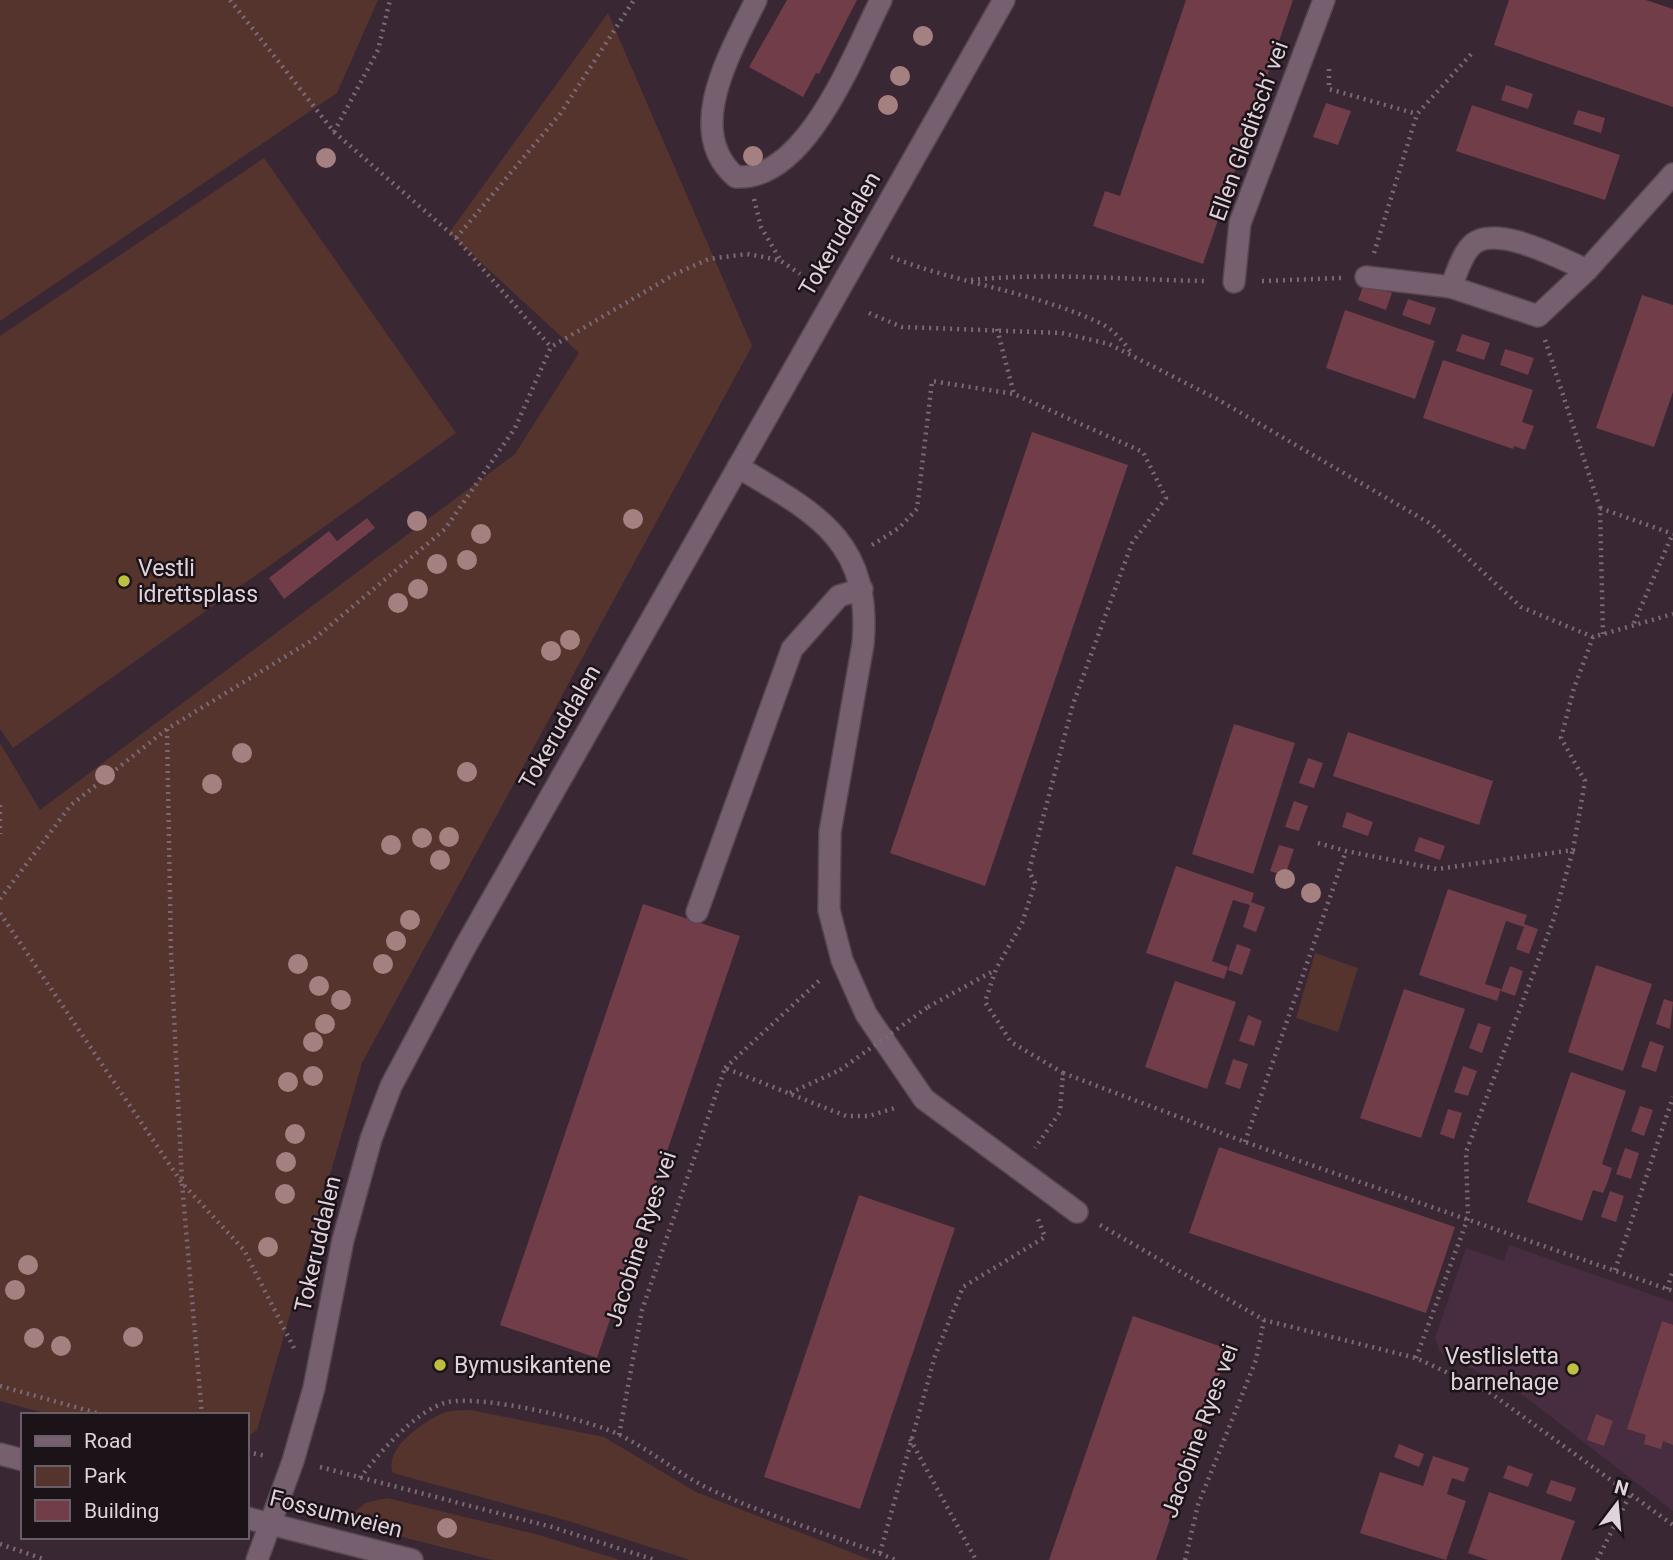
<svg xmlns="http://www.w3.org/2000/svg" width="1673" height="1560" font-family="Roboto,sans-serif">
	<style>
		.built { fill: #472d3f }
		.green { fill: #54342d }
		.building { fill: #703d49 }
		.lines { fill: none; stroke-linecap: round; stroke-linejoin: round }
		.minor-casing { stroke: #564651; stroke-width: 24 }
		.path { stroke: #7b6a76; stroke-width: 4.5; stroke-dasharray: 2 5; stroke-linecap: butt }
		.minor { stroke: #76606f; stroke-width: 21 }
		.path-bridge { stroke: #7b6a76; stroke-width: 4.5; stroke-dasharray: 2 5; stroke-linecap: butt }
		.tree { fill: #a58080 }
		.poi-dot { fill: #bdbf43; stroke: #1c1319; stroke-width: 2.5 }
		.labels { text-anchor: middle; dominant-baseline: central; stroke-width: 5; stroke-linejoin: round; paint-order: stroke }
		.street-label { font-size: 23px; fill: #dfd2db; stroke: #1c1319 }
		.poi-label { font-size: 23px; fill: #dfd2db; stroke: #1c1319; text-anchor: start }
	</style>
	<rect width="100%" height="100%" fill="#3a2734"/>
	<!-- built -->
	<polygon class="built" points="1509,1245 1673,1302 1673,1511 1524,1396 1440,1352 1435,1338 1466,1248 1504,1261"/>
	<!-- green -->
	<g class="green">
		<polygon points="0,0 378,0 337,93 0,321"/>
		<polygon points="608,13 752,346 362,1063 257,1430 247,1437 247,1415 52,1415 0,1401 0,743 40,810 515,454 579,353 449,233"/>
		<polygon points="264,158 456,433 13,748 0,729 0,336"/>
		<polygon points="1315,953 1358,968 1338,1032 1296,1018"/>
		<path d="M471 1410 604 1437 696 1492 871 1560H690L572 1522 393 1473C383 1449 423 1422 443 1413 451 1410 462 1410 471 1410Z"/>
		<polygon points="387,1498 539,1535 620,1560 493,1560 394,1535 347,1519 365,1503"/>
	</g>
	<!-- building -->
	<g class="building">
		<polygon points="787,0 857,0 819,74 816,73 803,97 749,67"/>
		<polygon points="1186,0 1293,0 1203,264 1093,226 1105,191 1120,196"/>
		<polygon points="1509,0 1646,0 1673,9 1673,107 1494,45"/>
		<polygon points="1506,85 1533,94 1528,109 1501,100"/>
		<polygon points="1326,103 1351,111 1338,145 1313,137"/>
		<polygon points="1472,105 1620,155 1605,200 1456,151"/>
		<polygon points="1578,110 1605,118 1601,133 1573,124"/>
		<polygon points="1364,284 1392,293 1386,310 1358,300"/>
		<polygon points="1642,295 1673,305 1673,392 1654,447 1596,428"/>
		<polygon points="1408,299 1436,308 1430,325 1402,315"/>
		<polygon points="1345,310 1435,341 1415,399 1326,368"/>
		<polygon points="1462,334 1490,343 1484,360 1456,351"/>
		<polygon points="1505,349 1534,358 1528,375 1500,365"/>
		<polygon points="1443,360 1533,390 1522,422 1534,426 1525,450 1514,446 1513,449 1423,418"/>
		<polygon points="1032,432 1128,465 985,886 890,853"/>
		<polygon points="367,518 375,528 284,599 269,578 329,531 337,541"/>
		<polygon points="1234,724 1295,743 1253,874 1192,854"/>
		<polygon points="1348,732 1493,781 1479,825 1333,776"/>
		<polygon points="1308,758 1323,763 1314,788 1299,783"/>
		<polygon points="1294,801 1308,806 1299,831 1285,827"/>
		<polygon points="1347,812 1373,822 1368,836 1342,827"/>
		<polygon points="1419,837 1445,846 1440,860 1414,851"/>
		<polygon points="1279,845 1294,849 1285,876 1270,871"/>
		<polygon points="1176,866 1254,893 1251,902 1265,907 1256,932 1243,927 1250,905 1233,900 1212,961 1228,967 1224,979 1146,953"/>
		<polygon points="1448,889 1527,915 1524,924 1538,929 1529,954 1516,949 1524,927 1506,921 1485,984 1501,989 1497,1001 1419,975"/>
		<polygon points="643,904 740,936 597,1358 500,1325"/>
		<polygon points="1237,944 1251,949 1242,975 1228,970"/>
		<polygon points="1596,965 1652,984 1623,1071 1568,1052"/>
		<polygon points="1510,966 1523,971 1515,996 1501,991"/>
		<polygon points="1175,981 1236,1002 1207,1089 1145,1067"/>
		<polygon points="1404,989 1465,1009 1421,1138 1360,1118"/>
		<polygon points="1664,999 1673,1002 1670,1029 1656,1024"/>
		<polygon points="1248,1015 1262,1021 1254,1046 1239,1041"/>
		<polygon points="1478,1023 1491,1027 1482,1053 1469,1048"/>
		<polygon points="1650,1041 1664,1046 1656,1072 1641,1067"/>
		<polygon points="1233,1059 1248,1064 1240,1089 1225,1084"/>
		<polygon points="1463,1066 1477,1071 1468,1096 1454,1092"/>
		<polygon points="1571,1072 1626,1091 1602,1164 1612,1168 1608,1181 1603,1193 1593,1190 1582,1221 1527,1202"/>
		<polygon points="1640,1106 1653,1110 1644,1136 1631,1131"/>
		<polygon points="1448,1109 1462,1113 1454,1139 1440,1134"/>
		<polygon points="1219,1147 1455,1227 1426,1313 1189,1233"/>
		<polygon points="1625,1148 1639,1153 1631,1179 1616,1174"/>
		<polygon points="1610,1191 1624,1196 1616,1222 1601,1217"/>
		<polygon points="859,1195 955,1228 860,1509 764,1477"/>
		<polygon points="1133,1316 1228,1349 1156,1560 1049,1560"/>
		<polygon points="1662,1321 1673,1325 1673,1445 1663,1441 1661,1449 1644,1444 1646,1435 1627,1429"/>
		<polygon points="1596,1414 1613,1421 1604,1446 1587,1440"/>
		<polygon points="1399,1444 1424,1454 1419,1467 1394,1457"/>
		<polygon points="1433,1456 1469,1468 1464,1482 1452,1478 1447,1494 1466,1501 1446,1560 1360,1533 1380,1472 1423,1486"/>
		<polygon points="1508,1465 1533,1474 1528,1487 1503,1478"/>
		<polygon points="1551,1480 1576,1488 1571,1502 1546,1493"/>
		<polygon points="1489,1492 1575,1521 1561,1560 1488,1560 1468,1553"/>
	</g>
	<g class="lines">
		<defs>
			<g id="minor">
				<path d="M756 0C732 50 682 131 736 177 807 181 854 53 881 0"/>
				<polyline points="1366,277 1451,287 1538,316 1587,270 1673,174"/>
				<polyline points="1234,282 1240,223 1324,0"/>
				<path d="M1451 287C1456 275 1461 257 1470 247 1492 221 1561 259 1587 270"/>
				<path d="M738 467C816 513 872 541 863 644L830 832 829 910 842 960 866 1014 924 1099 1077 1212"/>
				<polyline points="697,912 792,649 839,596 862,589"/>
				<polyline points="0,1454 23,1460"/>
				<polyline points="247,1518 412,1560"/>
				<polyline points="257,1560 293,1461 314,1388 343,1240 371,1139 391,1086 465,947 1004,0"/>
			</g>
		</defs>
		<!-- minor casing -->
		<use href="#minor" class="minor-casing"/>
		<!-- path -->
		<g class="path">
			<polyline points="230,0 334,132 456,238 551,347"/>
			<polyline points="1329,69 1329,89 1417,114"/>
			<polyline points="334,132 378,50 390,0"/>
			<polyline points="754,199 761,227 781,261"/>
			<polyline points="456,238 560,114 634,0"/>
			<polyline points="1374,253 1417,114 1474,51"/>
			<path d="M891 257C959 284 1036 292 1102 324 1115 331 1124 342 1132 354"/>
			<path d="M971 280C1050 272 1129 280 1208 281"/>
			<polyline points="1262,281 1341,278"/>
			<polyline points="869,313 902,327 1062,333 1109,344 1217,399 1431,524 1521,607 1593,637 1673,614"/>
			<polyline points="997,329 1014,394"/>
			<polyline points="1545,340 1600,508 1603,634"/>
			<polyline points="1600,508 1673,534"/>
			<polyline points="872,545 899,528 917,509 932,381 1014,394 1143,452 1166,498 1132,543 1073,704 1029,871 1035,883 1022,923 996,969 985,1002 1011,1042 1063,1073 1060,1112 1035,1148"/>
			<polyline points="1634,623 1673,533"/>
			<polyline points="167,729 171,952 182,1183 202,1415"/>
			<polyline points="0,805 0,834"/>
			<polyline points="1318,843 1346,851 1437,869 1573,850 1585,781 1561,738 1574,688 1593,637"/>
			<polyline points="0,899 71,805 167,729 314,639 445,529 515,428 551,347 675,274 709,259 747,254 764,257 781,261 800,274"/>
			<polyline points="0,913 182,1183 244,1250 294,1348"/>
			<polyline points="928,1007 995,970"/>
			<polyline points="725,1068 821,979"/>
			<polyline points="1063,1073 1245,1142 1673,1291"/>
			<polyline points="790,1093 840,1070"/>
			<polyline points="1245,1142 1346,851"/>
			<polyline points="1100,1225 1264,1320 1416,1358 1489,1392 1673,1525"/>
			<polyline points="1615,1270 1673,1097"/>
			<polyline points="1667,1289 1673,1270"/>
			<polyline points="1416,1358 1468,1218 1466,1152 1553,921 1573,850"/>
			<polyline points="0,1386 104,1415"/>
			<polyline points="619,1435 642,1310 725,1068 846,1116 869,1116 898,1107"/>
			<polyline points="910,1439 976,1560"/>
			<polyline points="247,1452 266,1456"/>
			<polyline points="320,1467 552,1527 655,1560"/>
			<path d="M360 1478C379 1453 417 1409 448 1402 483 1395 588 1419 620 1435 654 1452 682 1477 716 1492 775 1519 837 1536 896 1560"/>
			<polyline points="0,1544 46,1560"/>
			<polyline points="880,1553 935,1356 963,1287 1045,1237 1038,1219"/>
			<polyline points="1185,1560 1198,1505 1256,1360 1264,1320"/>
			<polyline points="1597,1560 1631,1493"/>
		</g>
		<!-- minor -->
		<use href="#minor" class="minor"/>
		<!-- path-bridge -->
		<polyline class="path-bridge" points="840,1070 928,1007"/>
	</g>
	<!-- trees -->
	<g class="tree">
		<circle cx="923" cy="36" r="10"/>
		<circle cx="900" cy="76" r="10"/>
		<circle cx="888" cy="105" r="10"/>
		<circle cx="753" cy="156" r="10"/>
		<circle cx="326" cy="158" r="10"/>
		<circle cx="633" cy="519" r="10"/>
		<circle cx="417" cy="521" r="10"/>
		<circle cx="481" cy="534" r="10"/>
		<circle cx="467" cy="560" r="10"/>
		<circle cx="437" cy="564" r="10"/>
		<circle cx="418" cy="589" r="10"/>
		<circle cx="398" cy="603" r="10"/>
		<circle cx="570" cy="640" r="10"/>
		<circle cx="551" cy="651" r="10"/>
		<circle cx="242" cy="753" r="10"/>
		<circle cx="467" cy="772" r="10"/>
		<circle cx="105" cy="775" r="10"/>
		<circle cx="212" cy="784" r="10"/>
		<circle cx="449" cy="837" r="10"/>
		<circle cx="422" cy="838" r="10"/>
		<circle cx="391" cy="845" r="10"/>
		<circle cx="440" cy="860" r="10"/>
		<circle cx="1285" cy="879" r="10"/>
		<circle cx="1311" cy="893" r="10"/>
		<circle cx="410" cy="920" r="10"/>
		<circle cx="396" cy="941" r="10"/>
		<circle cx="298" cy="964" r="10"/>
		<circle cx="383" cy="964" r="10"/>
		<circle cx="319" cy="986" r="10"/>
		<circle cx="341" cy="1000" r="10"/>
		<circle cx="325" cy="1024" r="10"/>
		<circle cx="313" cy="1042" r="10"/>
		<circle cx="313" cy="1076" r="10"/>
		<circle cx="288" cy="1082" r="10"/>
		<circle cx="295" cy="1134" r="10"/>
		<circle cx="286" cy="1162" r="10"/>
		<circle cx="285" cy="1194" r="10"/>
		<circle cx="268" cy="1247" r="10"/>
		<circle cx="28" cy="1265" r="10"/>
		<circle cx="15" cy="1290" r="10"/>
		<circle cx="133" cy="1337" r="10"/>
		<circle cx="34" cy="1338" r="10"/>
		<circle cx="61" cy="1346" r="10"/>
		<circle cx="447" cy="1528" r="10"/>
	</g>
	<!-- markers -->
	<g class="poi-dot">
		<circle cx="124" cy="581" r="7"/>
		<circle cx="440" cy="1365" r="7"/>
		<circle cx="1573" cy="1369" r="7"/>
	</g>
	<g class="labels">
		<!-- street labels -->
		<g class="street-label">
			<text transform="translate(1249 131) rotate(-70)">Ellen Gleditsch’ vei</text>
			<text transform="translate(840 234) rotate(-60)">Tokeruddalen</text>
			<text transform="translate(560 727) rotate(-60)">Tokeruddalen</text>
			<text transform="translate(641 1239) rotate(-72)">Jacobine Ryes vei</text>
			<text transform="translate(318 1244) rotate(-77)">Tokeruddalen</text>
			<text transform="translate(1200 1431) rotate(-70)">Jacobine Ryes vei</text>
			<text transform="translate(336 1514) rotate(14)">Fossumveien</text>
		</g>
		<!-- poi labels -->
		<g class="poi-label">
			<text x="138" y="568">Vestli<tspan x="138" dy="26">idrettsplass</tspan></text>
			<text x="1559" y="1356" text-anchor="end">Vestlisletta<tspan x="1559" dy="26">barnehage</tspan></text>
			<text x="454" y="1365">Bymusikantene</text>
		</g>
	</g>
	<!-- legend -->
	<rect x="21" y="1413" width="228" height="126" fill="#1c1319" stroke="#6a5f67" stroke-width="2"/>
	<rect x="35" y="1436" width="35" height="10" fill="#76606f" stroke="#6a5f67" stroke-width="2"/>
	<text x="84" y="1448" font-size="21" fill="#dfd2db">Road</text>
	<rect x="35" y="1466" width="35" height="21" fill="#54342d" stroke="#6a5f67" stroke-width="2"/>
	<text x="84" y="1483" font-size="21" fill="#dfd2db">Park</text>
	<rect x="35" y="1500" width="35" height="21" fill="#703d49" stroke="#6a5f67" stroke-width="2"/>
	<text x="84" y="1518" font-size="21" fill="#dfd2db">Building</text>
	<!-- north arrow -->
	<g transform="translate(1617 1504) rotate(16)" stroke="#1c1319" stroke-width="5" paint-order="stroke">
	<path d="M0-5L12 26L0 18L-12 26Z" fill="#dfd2db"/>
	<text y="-10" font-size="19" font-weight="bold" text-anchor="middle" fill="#dfd2db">N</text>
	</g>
</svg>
